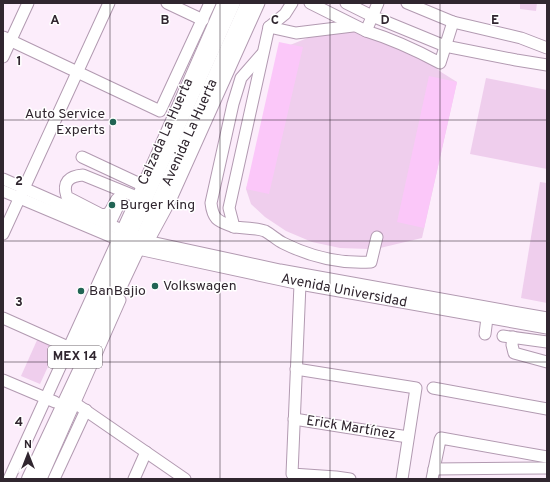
<svg xmlns="http://www.w3.org/2000/svg" width="550" height="482" font-family="Overpass,sans-serif">
	<style>
		.green { fill: #efceed }
		.building { fill: #fbc7f9 }
		.lines { fill: none; stroke-linecap: round; stroke-linejoin: round }
		.minor-casing { stroke: #b29ab1; stroke-width: 13 }
		.major-casing { stroke: #b29ab1; stroke-width: 16 }
		.minor { stroke: #fff; stroke-width: 11 }
		.major { stroke: #fff; stroke-width: 14 }
		.grid { fill: none; stroke: #30262f; stroke-width: 1; stroke-opacity: 0.55 }
		.poi-dot { fill: #216454; stroke: #fff; stroke-width: 1.5 }
		.labels { text-anchor: middle; dominant-baseline: central; stroke-width: 3; stroke-linejoin: round; paint-order: stroke }
		.shield { fill: #fff; stroke: #6e676d; stroke-width: 1 }
		.shield-label { font-size: 13px; font-weight: bold; fill: #30262f }
		.poi-label { font-size: 14px; fill: #30262f; stroke: #fff; text-anchor: start }
		.street-label { font-size: 14px; fill: #30262f; stroke: #fff }
		.grid-label { font-size: 13px; text-anchor: middle; font-weight: bold; fill: #30262f; stroke: #fff; stroke-width: 3; stroke-linejoin: round; paint-order: stroke }
	</style>
	<rect width="100%" height="100%" fill="#fcedfb"/>
	<!-- green -->
	<g class="green">
		<polygon points="520,3 537,3 536,11 520,9"/>
		<polygon points="334,32 360,32 426,60 441,72 457,82 422,238 380,248 369,249 340,248 312,242 286,231 265,217 251,204 246,189 290,45 315,35"/>
		<polygon points="486,78 547,90 547,169 470,154"/>
		<polygon points="540,182 547,183 547,303 521,298"/>
		<polygon points="38,338 57,347 40,384 21,376"/>
	</g>
	<!-- building -->
	<g class="building">
		<polygon points="279,42 303,47 269,194 246,189"/>
		<polygon points="429,76 457,82 424,228 397,222"/>
	</g>
	<g class="lines">
		<defs>
			<g id="minor">
				<polyline points="167,3 203,20"/>
				<path d="M292 3 285 14 269 27 229 208 234 227C244 228 257 228 265 231 272 235 277 240 283 243 311 257 340 264 371 262L377 237"/>
				<polyline points="310,3 366,31 378,3"/>
				<polyline points="346,3 372,16 445,46 516,60 547,65"/>
				<polyline points="407,3 453,22 521,38 547,48"/>
				<polyline points="269,27 296,33 353,26"/>
				<path d="M366 31C392 39 416 50 440 63L453 22"/>
				<polyline points="3,37 160,111 210,3"/>
				<polyline points="3,57 28,3"/>
				<polyline points="82,157 142,185"/>
				<polyline points="3,179 62,205 151,242 280,270 547,318"/>
				<polyline points="3,191 143,250 300,284 547,328"/>
				<path d="M109 225 121 200 117 199C112 206 111 217 100 214L67 197C62 182 69 176 83 175L137 197"/>
				<path d="M234 227C219 221 213 221 211 203L233 104 241 78 262 54"/>
				<polyline points="3,234 109,3"/>
				<polyline points="145,247 170,201 259,3"/>
				<polyline points="300,284 292,474 336,477 350,479"/>
				<polyline points="3,318 68,347"/>
				<polyline points="485,334 487,318"/>
				<polyline points="503,336 547,342"/>
				<polyline points="513,337 512,345 514,353 547,362"/>
				<polyline points="296,369 416,388 402,479"/>
				<polyline points="3,380 55,402"/>
				<polyline points="433,388 547,409"/>
				<polyline points="69,399 185,479"/>
				<polyline points="294,419 408,437"/>
				<polyline points="434,469 547,468"/>
				<polyline points="9,479 152,165 223,3"/>
				<polyline points="41,479 120,300"/>
				<polyline points="54,479 86,410"/>
				<polyline points="134,479 146,452"/>
				<polyline points="432,479 440,440 441,438 547,457"/>
			</g>
			<g id="major">
				<polyline points="74,358 233,3"/>
				<path id="s1" d="M29 479 142 239 248 3"/>
			</g>
		</defs>
		<!-- minor casing -->
		<use href="#minor" class="minor-casing"/>
		<!-- major casing -->
		<use href="#major" class="major-casing"/>
		<!-- minor -->
		<use href="#minor" class="minor"/>
		<!-- major -->
		<use href="#major" class="major"/>
	</g>
	<!-- grid -->
	<path class="grid" d="M110 3V479M220 3V479M330 3V479M440 3V479M3 120H547M3 241H547M3 362H547"/>
	<!-- markers -->
	<g class="poi-dot">
		<circle cx="113" cy="122" r="4"/>
		<circle cx="112" cy="205" r="4"/>
		<circle cx="155" cy="286" r="4"/>
		<circle cx="81" cy="291" r="4"/>
	</g>
	<g class="labels">
		<!-- shield labels -->
		<rect class="shield" x="48" y="346" width="54" height="22" rx="3"/>
		<g class="shield-label">
			<text x="75" y="357">MEX 14</text>
		</g>
		<!-- poi labels -->
		<g class="poi-label">
			<text x="105" y="114" text-anchor="end">Auto Service<tspan x="105" dy="16">Experts</tspan></text>
			<text x="120" y="205">Burger King</text>
			<text x="163" y="286">Volkswagen</text>
			<text x="89" y="291">BanBajio</text>
		</g>
		<!-- street labels -->
		<g class="street-label">
			<text transform="translate(166 132) rotate(-66)">Calzada La Huerta</text>
			<text stroke="none"><textPath href="#s1" startOffset="382">Avenida La Huerta</textPath></text>
			<text transform="translate(344 291) rotate(11)">Avenida Universidad</text>
			<text transform="translate(351 428) rotate(9)">Erick Martínez</text>
		</g>
	</g>
	<g class="grid-label">
		<text x="55" y="24">A</text>
		<text x="165" y="24">B</text>
		<text x="275" y="24">C</text>
		<text x="385" y="24">D</text>
		<text x="495" y="24">E</text>
		<text x="19" y="65">1</text>
		<text x="19" y="185">2</text>
		<text x="19" y="306">3</text>
		<text x="19" y="426">4</text>
	</g>
	<!-- border -->
	<rect width="550" height="482" fill="none" stroke="#30262f" stroke-width="8"/>
	<!-- north arrow -->
	<g transform="translate(28 454)" stroke="#ffffff" stroke-width="3" paint-order="stroke">
	<path d="M0-3L7 15L0 10L-7 15Z" fill="#30262f"/>
	<text y="-6" font-size="11" font-weight="bold" text-anchor="middle" fill="#30262f">N</text>
	</g>
</svg>
